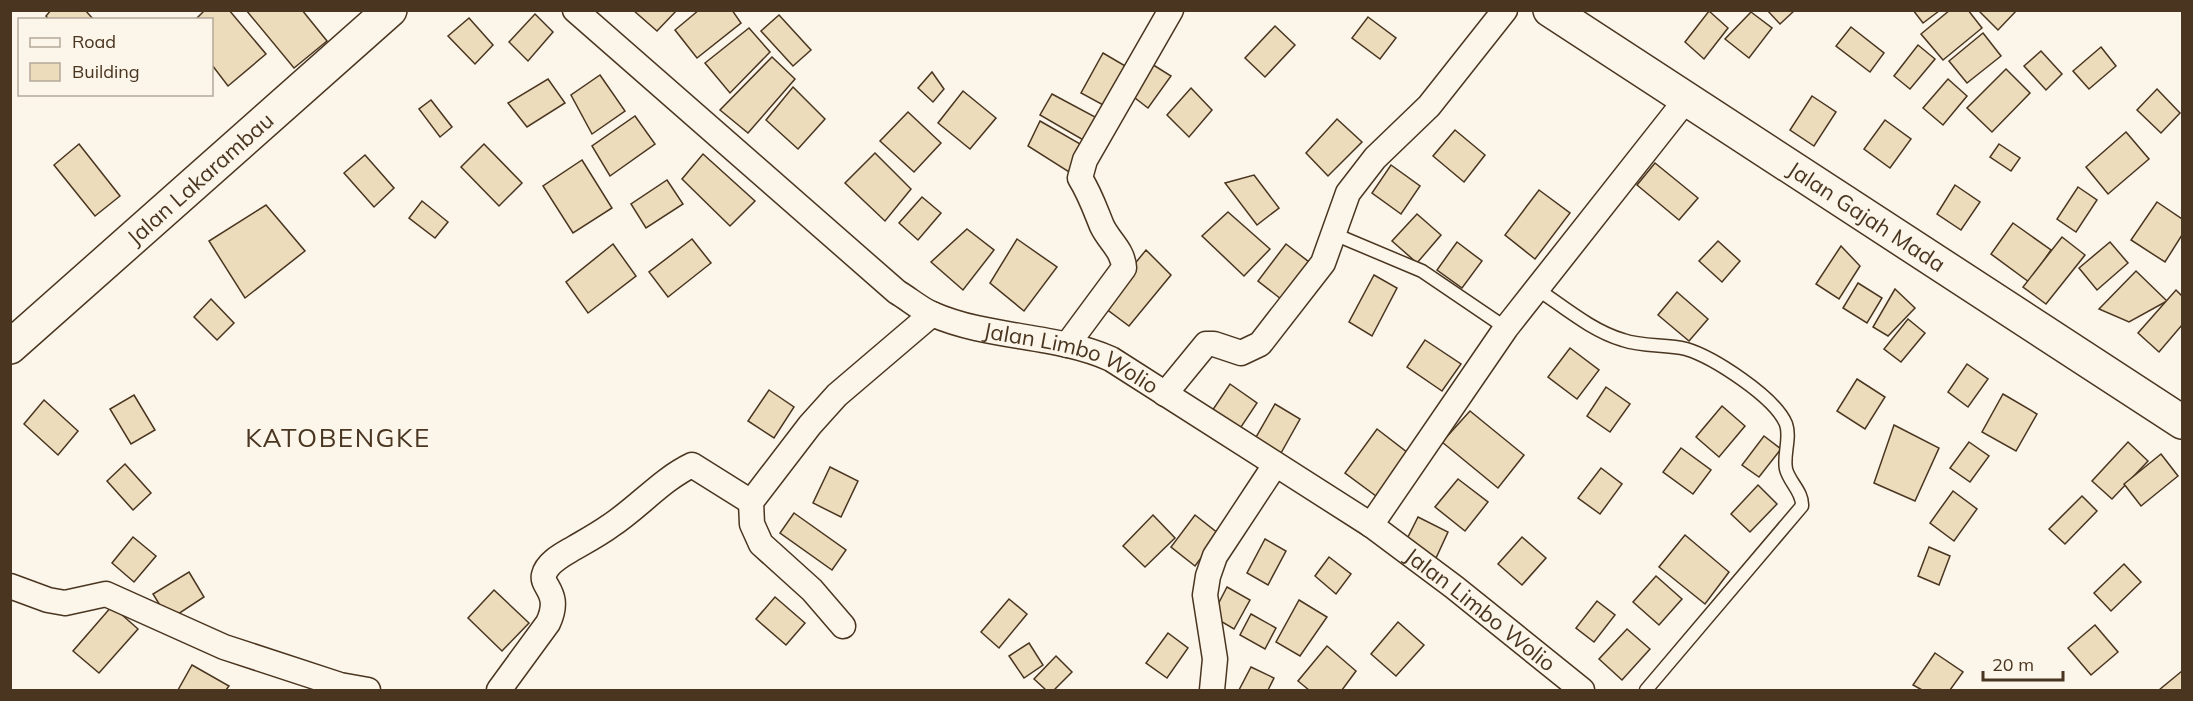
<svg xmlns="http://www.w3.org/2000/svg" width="2193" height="701" font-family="Mulish,sans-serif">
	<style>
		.building { fill: #ecdcbc; stroke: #4a3520; stroke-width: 1.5 }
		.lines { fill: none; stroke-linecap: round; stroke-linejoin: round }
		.lane-casing { stroke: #4a3520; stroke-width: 15 }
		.street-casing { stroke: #4a3520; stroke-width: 27 }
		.secondary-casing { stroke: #4a3520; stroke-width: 36 }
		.highway-casing { stroke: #4a3520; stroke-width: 36 }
		.lane { stroke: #fbf6e9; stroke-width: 12 }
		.street { stroke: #fbf6e9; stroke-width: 24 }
		.secondary { stroke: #fbf6e9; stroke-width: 33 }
		.highway { stroke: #fbf6e9; stroke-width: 33 }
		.labels { text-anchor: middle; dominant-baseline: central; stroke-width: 4.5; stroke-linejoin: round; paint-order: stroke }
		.street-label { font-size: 22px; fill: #4a3520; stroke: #fbf6e9 }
		.quarter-label { font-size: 26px; letter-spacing: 1.5px; fill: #4a3520; stroke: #fbf6e9 }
	</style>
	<rect width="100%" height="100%" fill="#fbf6e9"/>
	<!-- building -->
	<g class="building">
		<polygon points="51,10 85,10 94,20 49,20 46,16"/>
		<polygon points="205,10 229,10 266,54 228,86 212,65 212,20 195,20"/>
		<polygon points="246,10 302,10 327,41 294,68"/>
		<polygon points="633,10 677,10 657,31"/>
		<polygon points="699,10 732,10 741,23 697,58 675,30"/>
		<polygon points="1767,10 1795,10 1780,24"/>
		<polygon points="1913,10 1938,10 1939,11 1923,23"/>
		<polygon points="1950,10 1968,10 1982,28 1943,60 1921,34"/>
		<polygon points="1978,10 2017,10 1998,30"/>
		<polygon points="1709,11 1728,28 1704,59 1685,42"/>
		<polygon points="1751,12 1772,28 1749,58 1725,39"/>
		<polygon points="535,14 553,32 528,61 509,42"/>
		<polygon points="779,15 811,50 793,66 761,31"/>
		<polygon points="1368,17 1396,38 1380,59 1352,38"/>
		<polygon points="469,18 493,45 475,64 448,36"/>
		<polygon points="1275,26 1295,45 1265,77 1245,58"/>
		<polygon points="1851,27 1884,53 1870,72 1836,46"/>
		<polygon points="749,28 770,52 730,93 705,63"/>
		<polygon points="1983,33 2001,56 1967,83 1949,61"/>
		<polygon points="1918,45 1935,59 1910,89 1894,76"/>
		<polygon points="2101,47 2116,66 2089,89 2073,71"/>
		<polygon points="2041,51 2062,74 2046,90 2024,66"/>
		<polygon points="1103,53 1127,67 1105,106 1081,93"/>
		<polygon points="772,57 795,79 748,133 720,110"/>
		<polygon points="1147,61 1171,76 1148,108 1126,91"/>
		<polygon points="2006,69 2030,93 1992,132 1967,108"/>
		<polygon points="932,72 944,89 933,102 918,88"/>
		<polygon points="600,75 625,111 592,134 571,95"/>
		<polygon points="548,79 565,103 527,127 508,103"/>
		<polygon points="1948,79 1967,96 1943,125 1923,108"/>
		<polygon points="793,87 825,119 798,149 766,120"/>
		<polygon points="1191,88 1212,110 1189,137 1167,115"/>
		<polygon points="2157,89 2180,113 2161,133 2137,110"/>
		<polygon points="963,91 996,118 970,149 938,123"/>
		<polygon points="1052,94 1097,118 1085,141 1040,115"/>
		<polygon points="1812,96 1836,112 1814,146 1790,130"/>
		<polygon points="431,100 452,127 440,137 419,109"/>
		<polygon points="908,112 941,143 914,172 880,141"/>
		<polygon points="635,116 655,144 610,176 592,146"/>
		<polygon points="1337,119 1362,142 1328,176 1306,153"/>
		<polygon points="1885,120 1911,139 1890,168 1864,149"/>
		<polygon points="1040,121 1082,145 1069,172 1028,146"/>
		<polygon points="1455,130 1485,155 1464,182 1433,156"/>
		<polygon points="2126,132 2149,159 2108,194 2086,167"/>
		<polygon points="79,144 120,196 95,216 54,165"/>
		<polygon points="484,144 522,183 499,206 461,167"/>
		<polygon points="1999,144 2020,158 2011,171 1990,157"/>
		<polygon points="875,153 911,189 885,221 845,183"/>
		<polygon points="703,154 755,201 730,226 682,179"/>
		<polygon points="365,155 394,188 374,207 344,173"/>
		<polygon points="582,160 612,208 573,233 543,186"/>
		<polygon points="1655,163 1698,198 1679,220 1637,185"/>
		<polygon points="1391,165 1420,186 1401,214 1372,193"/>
		<polygon points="1254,175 1279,208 1257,225 1225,183"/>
		<polygon points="667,180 683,204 646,228 631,204"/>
		<polygon points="1955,185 1980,202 1961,230 1937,214"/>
		<polygon points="2078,187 2097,200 2076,232 2057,219"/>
		<polygon points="1539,190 1570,213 1535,259 1505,235"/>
		<polygon points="922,197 941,213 918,240 899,223"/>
		<polygon points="422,201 448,222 435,238 409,218"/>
		<polygon points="2157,202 2182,219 2182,235 2165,262 2131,240"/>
		<polygon points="266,205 305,251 245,298 209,241"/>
		<polygon points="1228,212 1270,249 1244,276 1202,236"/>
		<polygon points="1417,214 1441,235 1417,263 1392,241"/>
		<polygon points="2013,223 2051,250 2029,282 1991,254"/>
		<polygon points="967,229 994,250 963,290 931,262"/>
		<polygon points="2062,237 2085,255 2046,304 2023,287"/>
		<polygon points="692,239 711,263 668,297 649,272"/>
		<polygon points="1017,239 1057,267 1024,311 990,283"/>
		<polygon points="1718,241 1740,261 1722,282 1699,261"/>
		<polygon points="1457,242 1482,261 1462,288 1437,270"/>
		<polygon points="2110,242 2128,263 2097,290 2079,268"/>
		<polygon points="613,244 636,276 588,313 566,282"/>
		<polygon points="1286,244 1309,262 1281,299 1258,281"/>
		<polygon points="1841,246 1860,266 1839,299 1816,284"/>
		<polygon points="1146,250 1171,275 1129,326 1101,305"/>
		<polygon points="2136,271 2167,301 2129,322 2099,309"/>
		<polygon points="1374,275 1397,288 1372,336 1349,322"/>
		<polygon points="1858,283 1882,298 1867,323 1843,308"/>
		<polygon points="1895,289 1915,308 1888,336 1873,327"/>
		<polygon points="2176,290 2182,296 2182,325 2159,352 2138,333"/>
		<polygon points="1677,292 1708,319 1689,341 1658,315"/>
		<polygon points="211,299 234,323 217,340 194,317"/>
		<polygon points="1908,319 1925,333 1901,362 1884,349"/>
		<polygon points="1425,340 1461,364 1442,391 1407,367"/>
		<polygon points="1570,348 1599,370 1577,399 1548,377"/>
		<polygon points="1967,364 1988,379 1968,407 1948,392"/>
		<polygon points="1857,379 1885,397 1865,429 1837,411"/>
		<polygon points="1230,384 1257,403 1239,430 1212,411"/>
		<polygon points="1606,387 1630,404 1610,432 1587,416"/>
		<polygon points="769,390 794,407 774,438 748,421"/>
		<polygon points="2003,394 2037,414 2016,451 1982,432"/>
		<polygon points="134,395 155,430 131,444 110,409"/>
		<polygon points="44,400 78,431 58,455 24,424"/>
		<polygon points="1275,404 1300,419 1281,453 1255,439"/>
		<polygon points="1722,406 1745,426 1719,457 1696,437"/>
		<polygon points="1470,411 1524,455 1498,488 1442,442"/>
		<polygon points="1894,425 1939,448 1915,501 1874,483"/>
		<polygon points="1377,429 1408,453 1376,496 1345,473"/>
		<polygon points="1764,436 1781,449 1759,477 1742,465"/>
		<polygon points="1969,442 1989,456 1970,482 1950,468"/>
		<polygon points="2128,442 2148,461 2112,499 2092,481"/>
		<polygon points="1681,448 1711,470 1693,494 1663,472"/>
		<polygon points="2161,454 2178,476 2141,506 2124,484"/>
		<polygon points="125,464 151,493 133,510 107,481"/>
		<polygon points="830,467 858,481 841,517 813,503"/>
		<polygon points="1601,468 1622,484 1600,514 1578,498"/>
		<polygon points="1458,479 1488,502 1465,531 1435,507"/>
		<polygon points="1758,485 1777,504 1750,532 1731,514"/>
		<polygon points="1953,491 1977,509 1954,541 1930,523"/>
		<polygon points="2082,496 2097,511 2065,544 2049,529"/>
		<polygon points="794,513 846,550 832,570 780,533"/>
		<polygon points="1153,515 1175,538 1145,567 1123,546"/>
		<polygon points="1195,515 1219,534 1195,566 1171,547"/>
		<polygon points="1418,517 1448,532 1436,558 1405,543"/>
		<polygon points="1685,535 1729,572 1705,604 1659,567"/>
		<polygon points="133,537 156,556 134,582 112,563"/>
		<polygon points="1522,537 1546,558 1522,585 1498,564"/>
		<polygon points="1265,539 1286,551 1268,585 1247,573"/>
		<polygon points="1929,547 1950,556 1939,585 1918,576"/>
		<polygon points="1329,557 1351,574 1336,594 1315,576"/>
		<polygon points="2124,564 2141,582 2111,611 2094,593"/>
		<polygon points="189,572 204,597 169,620 153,594"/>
		<polygon points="1656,576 1682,599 1659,625 1633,602"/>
		<polygon points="1227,587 1250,600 1234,629 1212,616"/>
		<polygon points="494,590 529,623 502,651 468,618"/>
		<polygon points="775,597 805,623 786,645 756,619"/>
		<polygon points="1009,599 1027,614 999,648 981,632"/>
		<polygon points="1299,600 1327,617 1300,656 1276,642"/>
		<polygon points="1597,601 1615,615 1594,642 1576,628"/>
		<polygon points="112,606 138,629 99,673 73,651"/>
		<polygon points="1251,614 1276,628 1265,649 1240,635"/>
		<polygon points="1398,622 1424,645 1396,676 1371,654"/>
		<polygon points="2095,625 2118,652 2091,675 2068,648"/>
		<polygon points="1627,629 1650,649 1622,680 1599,659"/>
		<polygon points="1168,633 1188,648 1167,678 1146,663"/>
		<polygon points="1029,643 1043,665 1024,678 1009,656"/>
		<polygon points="1327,646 1356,671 1342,690 1309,690 1298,681"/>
		<polygon points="1935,653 1963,672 1950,690 1922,690 1913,685"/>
		<polygon points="1056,656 1072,672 1054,690 1046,690 1034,679"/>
		<polygon points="192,665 229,686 226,690 178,690"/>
		<polygon points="1251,667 1274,678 1268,690 1239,690"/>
		<polygon points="2182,671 2182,690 2159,690"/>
	</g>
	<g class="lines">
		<defs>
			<g id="lane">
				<polyline points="1334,234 1422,271 1506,328"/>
				<path d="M1537 289C1564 307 1592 331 1623 340 1643 347 1666 344 1686 349 1713 357 1775 397 1786 424 1791 438 1783 455 1786 469 1789 482 1803 492 1802 506L1646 690"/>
			</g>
			<g id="street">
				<path id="s1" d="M575 10 897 292C909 299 920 309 932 314 989 339 1055 334 1111 359L1371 525 1454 587 1582 690"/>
				<path d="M1067 345 1124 268C1123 250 1109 241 1102 226 1095 209 1090 194 1080 178L1085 160 1171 10"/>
				<polyline points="1165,394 1206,344 1214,344 1241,353 1260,344 1323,263 1348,193 1375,158 1429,106 1505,10"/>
				<polyline points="1371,525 1506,328 1685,101"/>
				<polyline points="10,586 48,600 65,603 106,594 224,647 340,685 368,690"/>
				<polyline points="843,626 812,590 761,544 752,524 751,502 810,425 837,395 932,314"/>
				<path d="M499 690 548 623C562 593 541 587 544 575 547 562 564 554 574 548 586 541 599 534 610 526 639 507 661 480 692 465L751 502"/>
				<polyline points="1212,690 1215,659 1205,595 1208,576 1215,556 1275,465"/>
			</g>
			<g id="secondary">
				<path id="s2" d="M10 347 390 10"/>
			</g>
			<g id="highway">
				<path id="s3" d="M1550 10 2182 422"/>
			</g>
		</defs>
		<!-- lane casing -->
		<use href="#lane" class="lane-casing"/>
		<!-- street casing -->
		<use href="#street" class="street-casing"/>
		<!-- secondary casing -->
		<use href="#secondary" class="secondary-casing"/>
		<!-- highway casing -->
		<use href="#highway" class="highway-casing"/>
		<!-- lane -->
		<use href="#lane" class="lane"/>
		<!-- street -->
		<use href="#street" class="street"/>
		<!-- secondary -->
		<use href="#secondary" class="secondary"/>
		<!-- highway -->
		<use href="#highway" class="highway"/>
	</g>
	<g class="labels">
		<!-- street labels -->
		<g class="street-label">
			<text stroke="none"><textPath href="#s2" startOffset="254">Jalan Lakarambau</textPath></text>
			<text stroke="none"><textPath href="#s3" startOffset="378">Jalan Gajah Mada</textPath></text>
			<text stroke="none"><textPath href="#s1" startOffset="616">Jalan Limbo Wolio</textPath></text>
			<text stroke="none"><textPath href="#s1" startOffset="1101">Jalan Limbo Wolio</textPath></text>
		</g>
		<!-- quarter labels -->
		<g class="quarter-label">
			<text x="338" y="437">KATOBENGKE</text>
		</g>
	</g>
	<!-- border -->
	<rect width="2193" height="701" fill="none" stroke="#4a3520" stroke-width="24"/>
	<!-- legend -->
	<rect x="18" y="18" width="195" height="78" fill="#fbf6e9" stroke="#b4a999" stroke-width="1.5"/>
	<rect x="30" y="38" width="30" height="9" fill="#fbf6e9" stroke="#b4a999" stroke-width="1.5"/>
	<text x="72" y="48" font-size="18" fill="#4a3520">Road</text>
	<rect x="30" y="63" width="30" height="18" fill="#ecdcbc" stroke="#b4a999" stroke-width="1.5"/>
	<text x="72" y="78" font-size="18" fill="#4a3520">Building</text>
	<!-- scale -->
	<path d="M1983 671v9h80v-9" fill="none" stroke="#4a3520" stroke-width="3"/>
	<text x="1992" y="671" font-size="18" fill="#4a3520" stroke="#fbf6e9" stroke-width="4.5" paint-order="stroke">20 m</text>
</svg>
